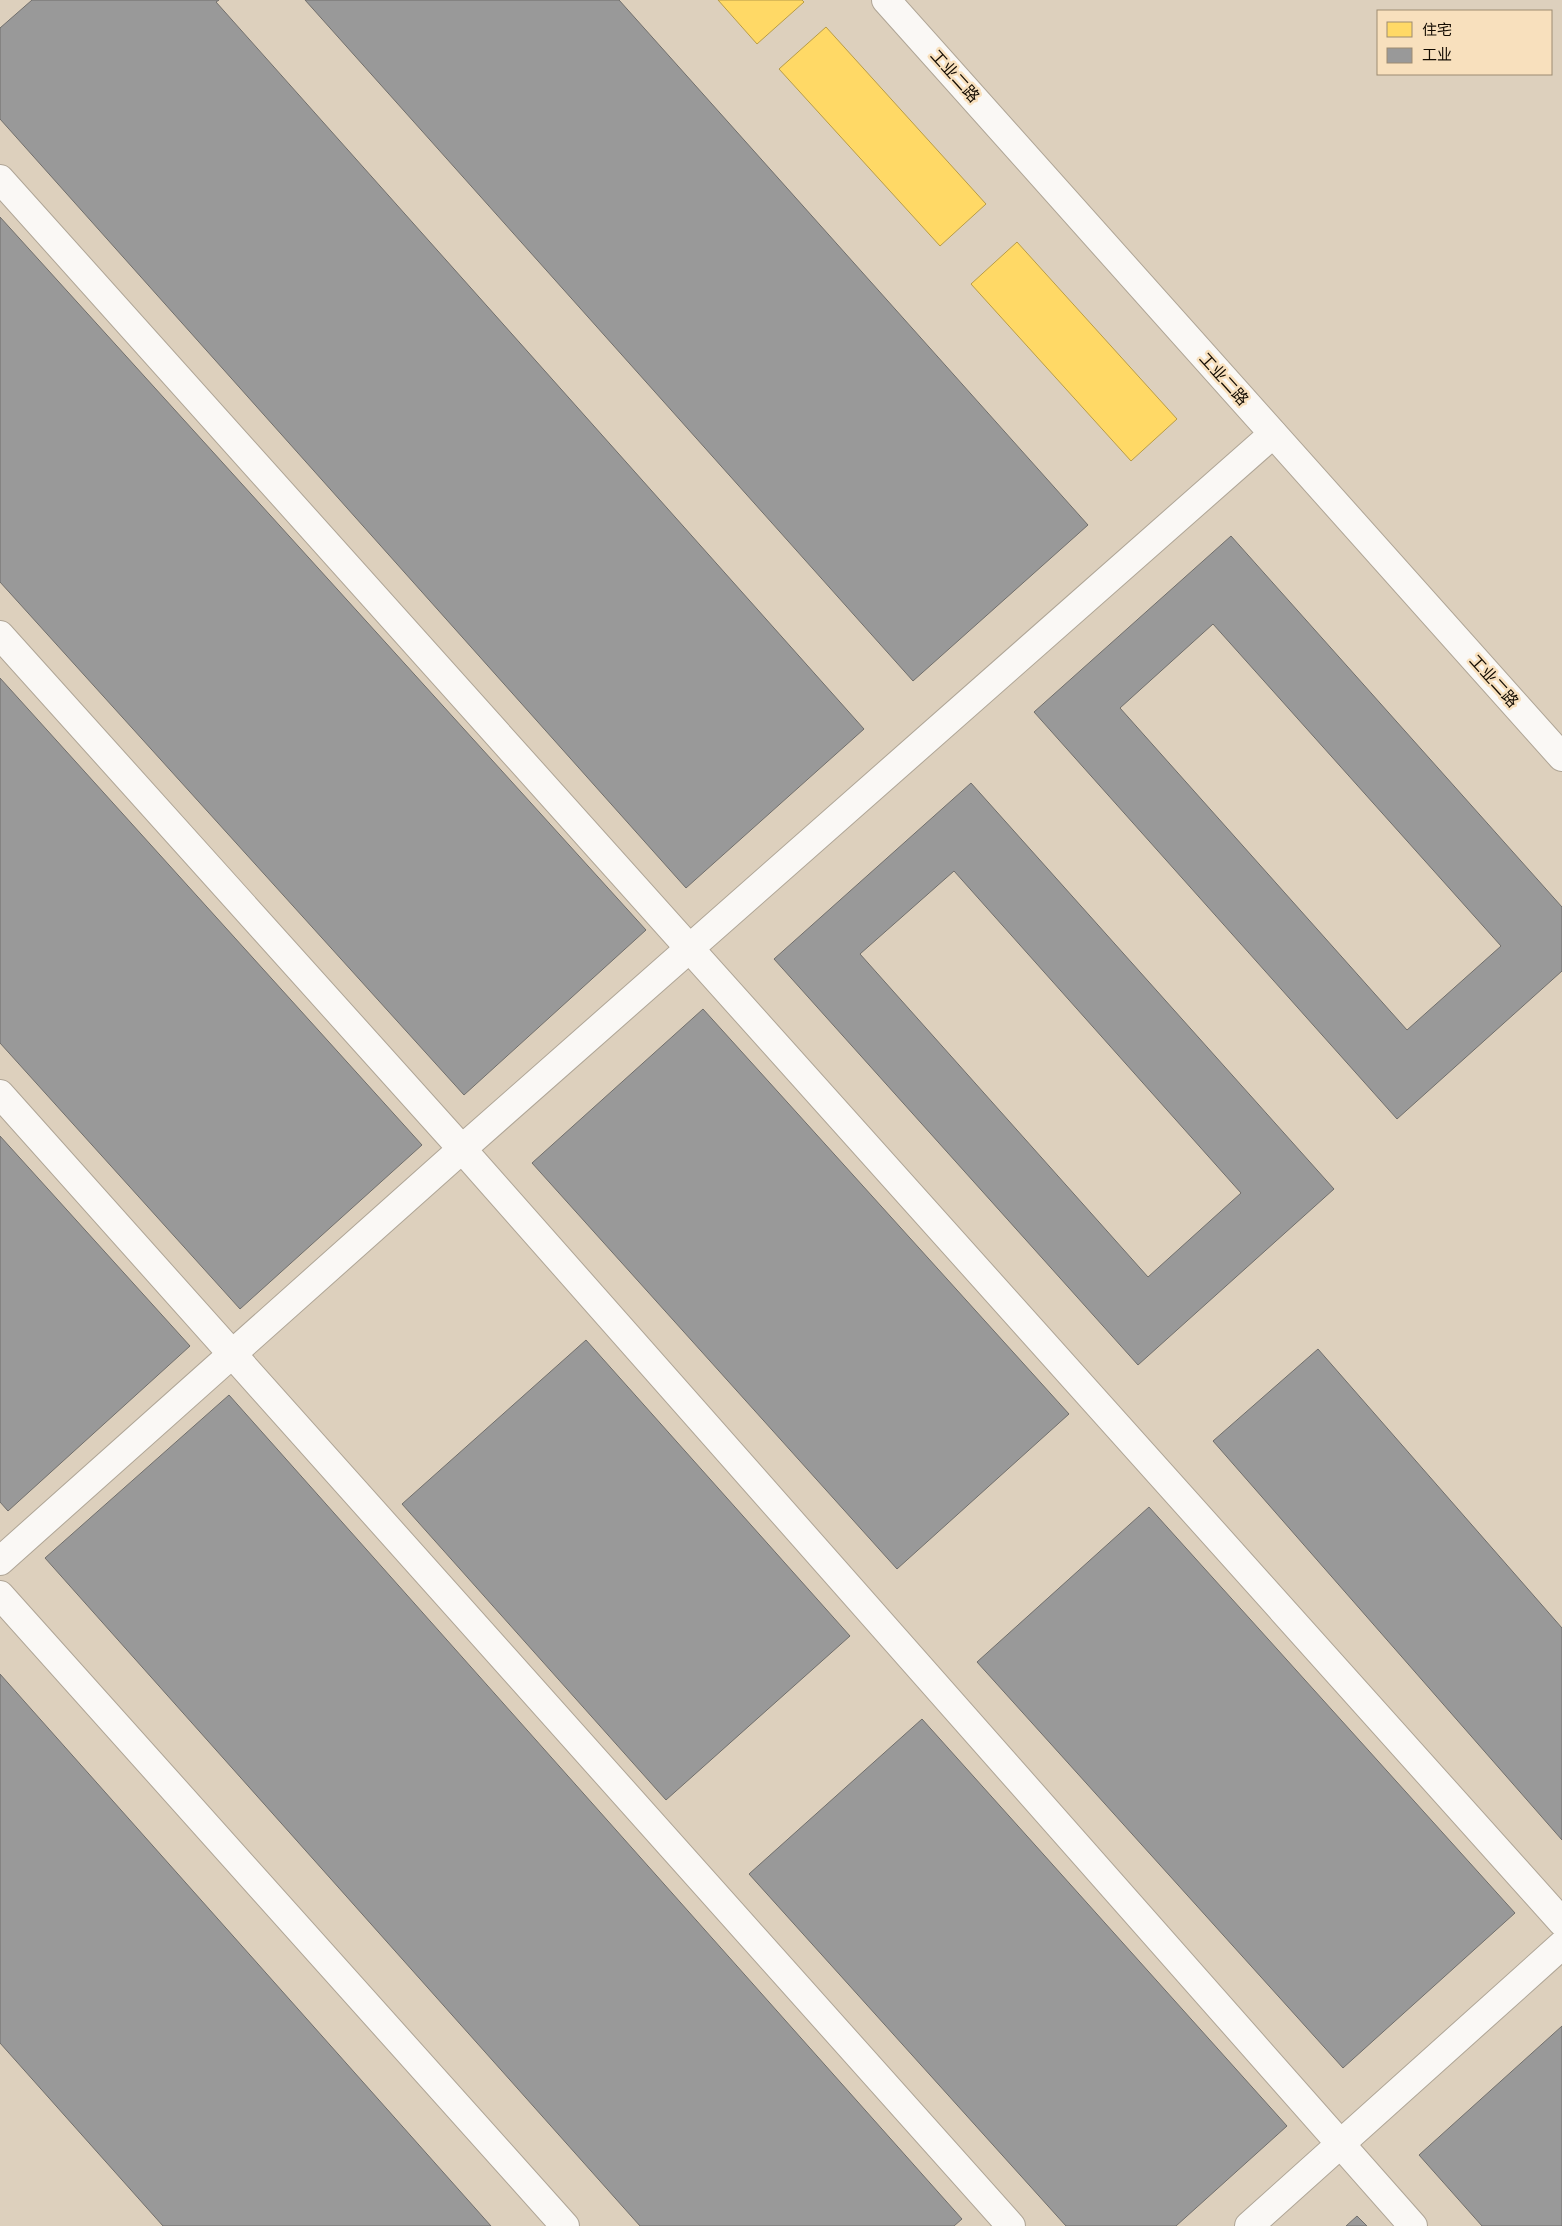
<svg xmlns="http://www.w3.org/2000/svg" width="1562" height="2226" font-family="Karla,'Noto Sans SC',sans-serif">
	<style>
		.homes { fill: #ffd966; stroke: #b89c48 }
		.industry { fill: #999; stroke: #716f6c; fill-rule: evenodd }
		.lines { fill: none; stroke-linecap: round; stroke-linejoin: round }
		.minor-casing { stroke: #afa596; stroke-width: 30 }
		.minor { stroke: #faf8f5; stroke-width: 28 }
		.labels { text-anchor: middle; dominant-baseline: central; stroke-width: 5; stroke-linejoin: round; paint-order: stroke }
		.street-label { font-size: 16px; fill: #140c02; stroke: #f8e0bd }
	</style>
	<rect width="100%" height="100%" fill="#ddd0bd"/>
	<!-- homes -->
	<g class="homes">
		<polygon points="718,0 802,0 804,2 757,44"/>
		<polygon points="826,27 986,204 940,246 779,69"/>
		<polygon points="1017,242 1177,419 1131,461 971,284"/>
	</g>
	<!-- industry -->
	<g class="industry">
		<polygon points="32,0 219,0 216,2 864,729 686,888 0,119 0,28"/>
		<polygon points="305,0 619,0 1088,525 913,681"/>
		<polygon points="0,217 646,930 464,1095 0,582"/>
		<path d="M1231 536 1562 907V971L1397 1119 1034 712ZM1213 624 1501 946 1407 1030 1120 708Z"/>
		<polygon points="0,678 422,1145 240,1309 0,1043"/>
		<path d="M971 783 1334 1189 1138 1365 774 959ZM954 871 1241 1193 1148 1277 860 954Z"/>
		<polygon points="703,1009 1069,1414 897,1569 532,1163"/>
		<polygon points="0,1136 190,1346 8,1511 0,1502"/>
		<polygon points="586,1340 850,1636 666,1800 402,1504"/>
		<polygon points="1318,1349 1562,1628 1562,1840 1213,1441"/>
		<polygon points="229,1395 962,2219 954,2226 640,2226 45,1558"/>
		<polygon points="1149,1507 1515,1913 1343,2068 977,1662"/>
		<polygon points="0,1674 491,2226 163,2226 0,2043"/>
		<polygon points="922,1719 1287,2126 1176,2226 1066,2226 749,1874"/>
		<polygon points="1562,2026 1562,2226 1482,2226 1419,2155"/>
		<polygon points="1357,2216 1367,2226 1346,2226"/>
	</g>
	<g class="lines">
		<defs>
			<g id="minor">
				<polyline points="886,0 1562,757"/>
				<polyline points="0,179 1562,1922"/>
				<polyline points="0,635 462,1149 1413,2226"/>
				<polyline points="0,1094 1011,2226"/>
				<polyline points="0,1561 462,1149 1273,434"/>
				<polyline points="0,1595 565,2226"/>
				<polyline points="1249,2226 1562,1945"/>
			</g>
		</defs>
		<!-- minor casing -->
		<use href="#minor" class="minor-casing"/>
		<!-- minor -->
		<use href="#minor" class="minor"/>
	</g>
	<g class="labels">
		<!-- street labels -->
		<g class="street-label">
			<text transform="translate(955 76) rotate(48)">工业二路</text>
			<text transform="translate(1224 379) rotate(48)">工业二路</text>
			<text transform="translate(1494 681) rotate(48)">工业二路</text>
		</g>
	</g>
	<!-- legend -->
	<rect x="1377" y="10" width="175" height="65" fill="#f8e0bd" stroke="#9d8b72"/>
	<rect x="1387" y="22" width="25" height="15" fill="#ffd966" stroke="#9d8b72"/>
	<text x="1422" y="35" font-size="15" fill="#140c02">住宅</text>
	<rect x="1387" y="48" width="25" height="15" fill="#999999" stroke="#9d8b72"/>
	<text x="1422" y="60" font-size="15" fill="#140c02">工业</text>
</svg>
